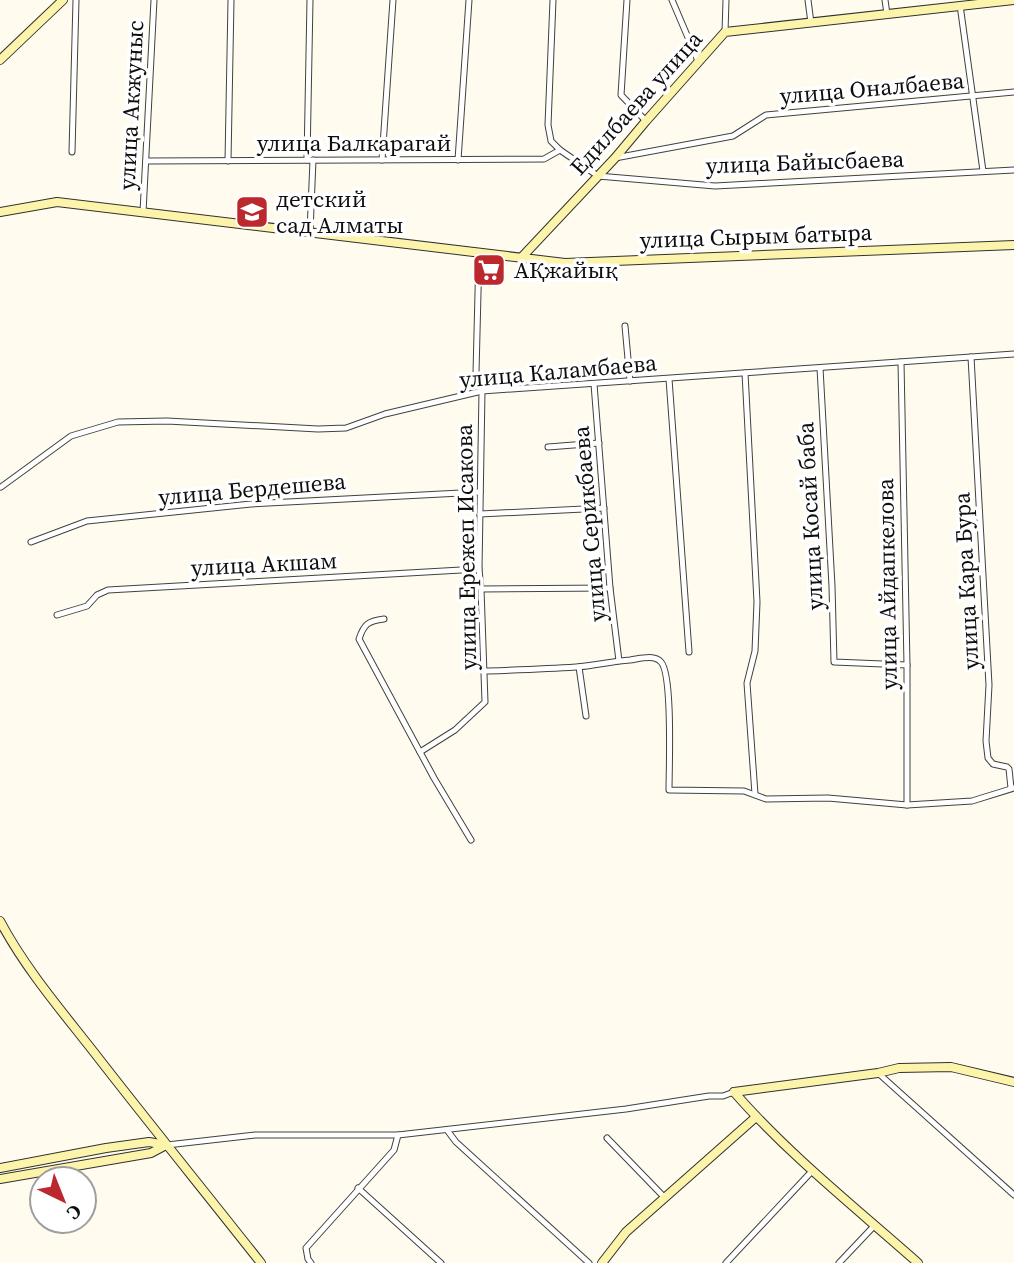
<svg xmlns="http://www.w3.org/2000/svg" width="1014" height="1263" font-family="'Source Serif 4',serif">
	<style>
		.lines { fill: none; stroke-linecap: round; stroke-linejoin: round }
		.street-casing { stroke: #414141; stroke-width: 7 }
		.secondary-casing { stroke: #303030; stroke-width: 10 }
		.street { stroke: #fff; stroke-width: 5 }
		.secondary { stroke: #fdf4ac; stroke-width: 8 }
		.labels { text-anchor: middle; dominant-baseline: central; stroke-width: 7; stroke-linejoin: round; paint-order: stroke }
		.street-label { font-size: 23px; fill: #0e0e0e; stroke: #fff }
		.poi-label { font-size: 23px; fill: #0e0e0e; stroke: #fff; text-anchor: start }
	</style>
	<rect width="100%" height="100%" fill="#fffcef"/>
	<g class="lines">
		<defs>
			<g id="street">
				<polyline points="553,0 548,125 551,141 560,150 598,176 715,186 1014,170"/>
				<polyline points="627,0 621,95 646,121"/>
				<polyline points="672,0 698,61"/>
				<polyline points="808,0 811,23"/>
				<polyline points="885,0 887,14"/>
				<polyline points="960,5 983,171"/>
				<polyline points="725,32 726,0"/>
				<polyline points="72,152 76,0"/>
				<polyline points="615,158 733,136 766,115 1014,92"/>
				<polyline points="307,160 310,0"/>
				<polyline points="382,160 393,0"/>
				<polyline points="458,160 469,0"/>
				<polyline points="146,161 544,159 560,150"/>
				<polyline points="228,161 231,0"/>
				<polyline points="143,212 154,0"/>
				<polyline points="310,232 313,160"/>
				<polyline points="625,326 630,381"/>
				<polyline points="971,357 989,685 986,741 988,758 993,764 1007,767 1009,769 1011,788"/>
				<polyline points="901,362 907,665 907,805"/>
				<polyline points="820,368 832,586 834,662 907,665"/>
				<polyline points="745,373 757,602 755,651 747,683 755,794"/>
				<polyline points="669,379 689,652"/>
				<polyline points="594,384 610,588 619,661"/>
				<polyline points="548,447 599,443"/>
				<polyline points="1,487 71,436 118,422 167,421 318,429 346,428 385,414 482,391 1014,354"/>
				<polyline points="480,514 604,508"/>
				<polyline points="31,542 87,521 251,504 480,492"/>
				<polyline points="481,589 610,588"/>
				<polyline points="57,615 87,606 97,595 108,590 479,569"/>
				<path d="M384 619C368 621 364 624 359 639L434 778 471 840"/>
				<polyline points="579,667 586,716"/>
				<path d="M485 671C515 670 546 669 576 667 594 666 612 661 630 660 639 659 654 654 661 662 673 675 669 769 669 790L744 791 766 799 828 798 907 805 972 801 1014 788"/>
				<polyline points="420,752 455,730 485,702 481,589 479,569 482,391 476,373 479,253"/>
				<polyline points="878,1073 1014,1195"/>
				<polyline points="447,1130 456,1142 589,1263"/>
				<polyline points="607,1138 665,1198"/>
				<polyline points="167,1145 255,1135 398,1135 626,1109 709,1096 723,1096 734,1092"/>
				<polyline points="358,1188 441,1263"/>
				<polyline points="311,1263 308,1259 306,1248 394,1150 398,1135"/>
				<polyline points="726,1263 813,1170"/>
				<polyline points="839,1263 875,1225"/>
			</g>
			<g id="secondary">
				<polyline points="0,60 63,0"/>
				<polyline points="0,212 57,202 565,263 1014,245"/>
				<polyline points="521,258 615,158 646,121 725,32 1014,0"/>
				<path d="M0 921C25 968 60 1009 93 1051 148 1122 205 1192 261 1263"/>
				<polyline points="734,1092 878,1073 899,1068 951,1067 1014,1082"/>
				<path d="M734 1092C789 1155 856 1208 918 1263"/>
				<polyline points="0,1168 106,1148 149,1142 166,1145"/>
				<polyline points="0,1179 151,1153 166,1145"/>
				<polyline points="602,1263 626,1232 756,1117"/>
			</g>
		</defs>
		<!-- street casing -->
		<use href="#street" class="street-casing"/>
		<!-- secondary casing -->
		<use href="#secondary" class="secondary-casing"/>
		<!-- street -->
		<use href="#street" class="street"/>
		<!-- secondary -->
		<use href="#secondary" class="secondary"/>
	</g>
	<!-- icons -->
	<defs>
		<symbol id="school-square" viewBox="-11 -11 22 22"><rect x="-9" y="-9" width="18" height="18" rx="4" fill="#bb292f" stroke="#fff"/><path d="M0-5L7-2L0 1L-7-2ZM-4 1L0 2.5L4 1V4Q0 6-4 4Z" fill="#fff"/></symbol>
		<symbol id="supermarket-square" viewBox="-11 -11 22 22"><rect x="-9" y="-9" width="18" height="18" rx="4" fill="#bb292f" stroke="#fff"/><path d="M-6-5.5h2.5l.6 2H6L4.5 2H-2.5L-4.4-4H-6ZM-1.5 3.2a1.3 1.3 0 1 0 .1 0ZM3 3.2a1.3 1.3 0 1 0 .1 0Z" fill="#fff"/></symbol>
	</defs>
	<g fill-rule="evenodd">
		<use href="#school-square" x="233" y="193" width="38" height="38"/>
		<use href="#supermarket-square" x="470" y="251" width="38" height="38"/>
	</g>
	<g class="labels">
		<!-- street labels -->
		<g class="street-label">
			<text transform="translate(872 88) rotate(-5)">улица Оналбаева</text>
			<text transform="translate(636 103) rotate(-48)">Едилбаева улица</text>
			<text transform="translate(131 105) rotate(-87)">улица Акжуныс</text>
			<text x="354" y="143">улица Балкарагай</text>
			<text transform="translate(805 162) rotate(-2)">улица Байысбаева</text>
			<text transform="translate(756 236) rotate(-2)">улица Сырым батыра</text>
			<text transform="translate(558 371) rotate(-5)">улица Каламбаева</text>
			<text transform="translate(252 489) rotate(-5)">улица Бердешева</text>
			<text transform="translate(810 516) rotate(-93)">улица Косай баба</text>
			<text transform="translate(589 524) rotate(-95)">улица Серикбаева</text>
			<text transform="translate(466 547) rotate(-91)">улица Ережеп Исакова</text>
			<text transform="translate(264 564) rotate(-3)">улица Акшам</text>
			<text transform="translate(966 581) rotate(-93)">улица Кара Бура</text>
			<text transform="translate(887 584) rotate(-91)">улица Айдапкелова</text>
		</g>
		<!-- poi labels -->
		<g class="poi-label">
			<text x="276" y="199">детский<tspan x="276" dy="26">сад Алматы</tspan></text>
			<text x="514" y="270">АҚжайық</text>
		</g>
	</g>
	<!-- north arrow -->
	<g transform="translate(63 1200) rotate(137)"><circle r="33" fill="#ffffff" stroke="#9f9f9f" stroke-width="2"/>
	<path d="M0-5L12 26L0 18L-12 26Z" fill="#bb292f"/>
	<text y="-10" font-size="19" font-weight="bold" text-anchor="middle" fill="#0e0e0e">С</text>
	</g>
</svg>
